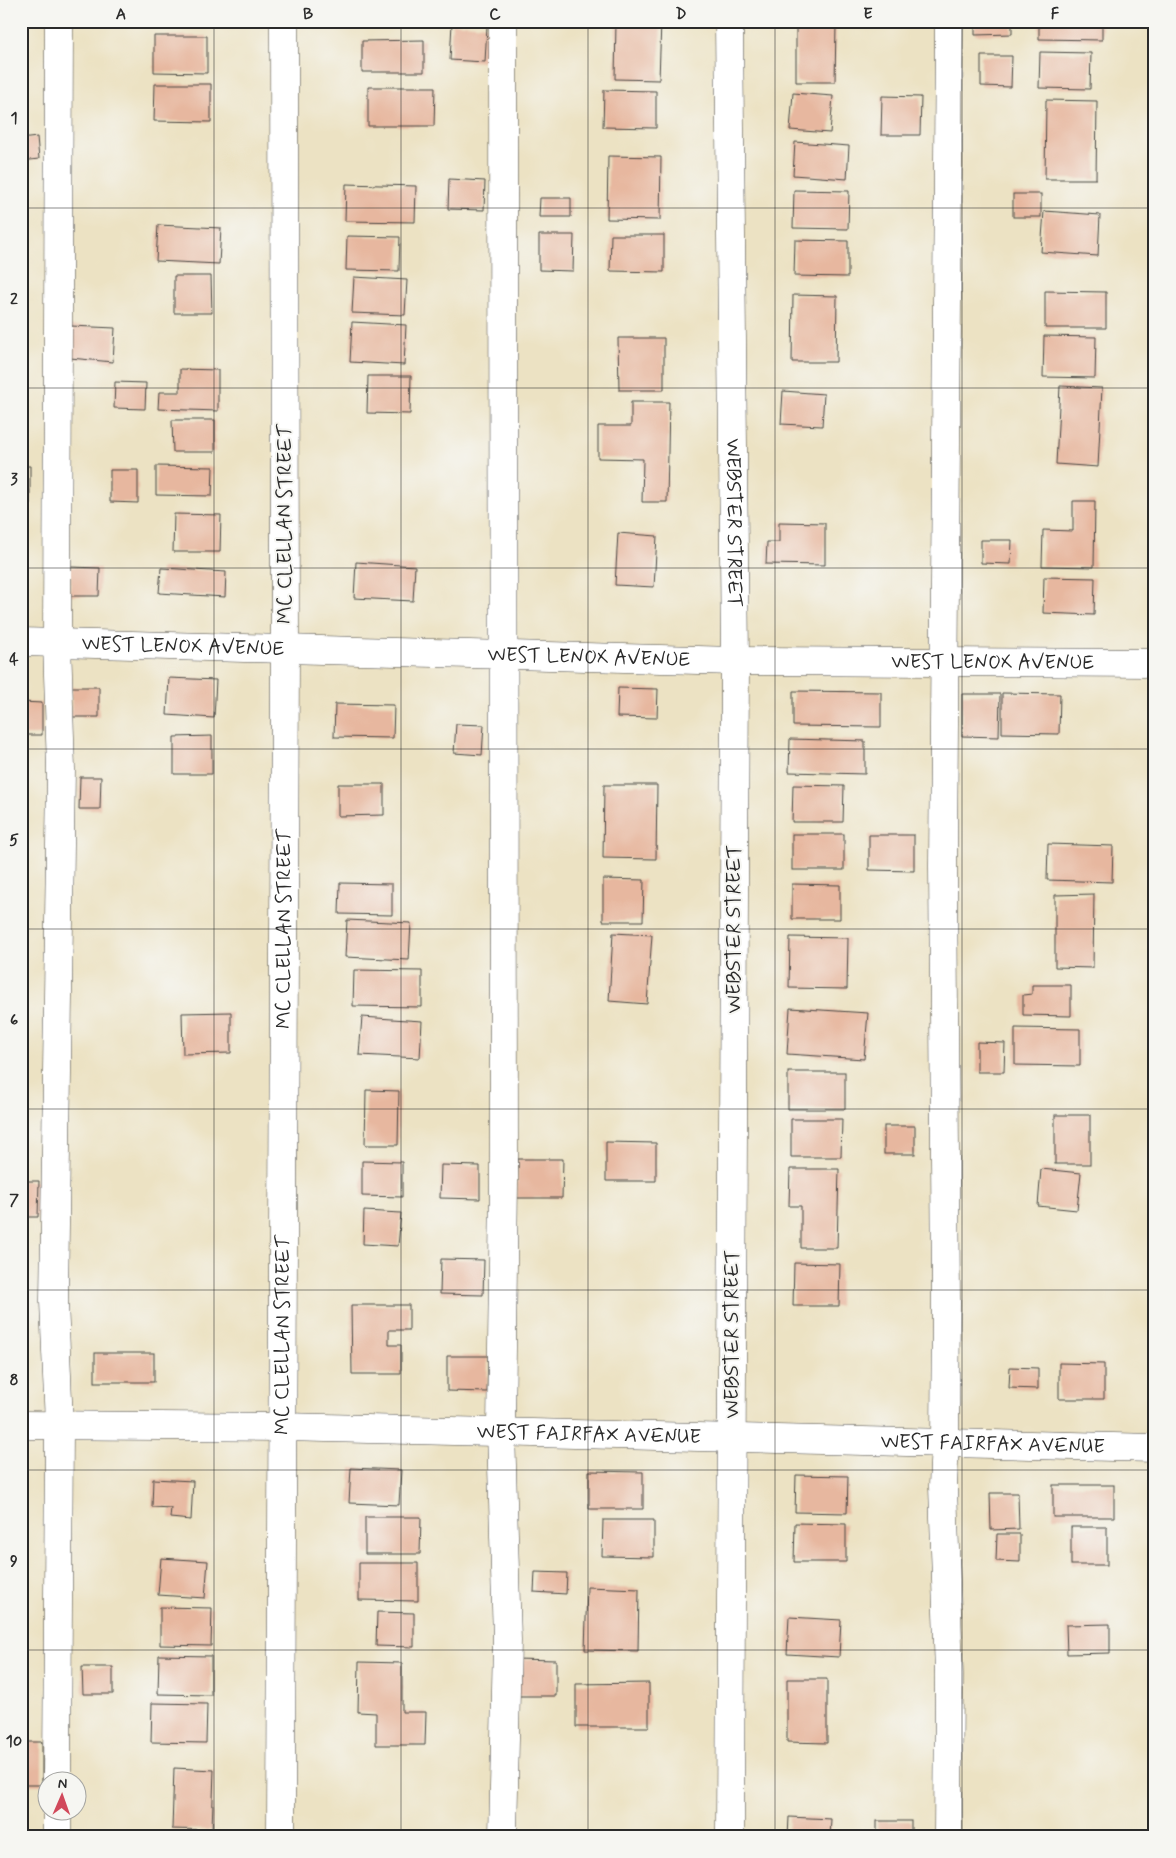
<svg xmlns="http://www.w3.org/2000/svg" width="1176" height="1858" font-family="Mynerve,sans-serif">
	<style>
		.building { fill: #e7b79f }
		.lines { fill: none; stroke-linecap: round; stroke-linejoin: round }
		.minor-casing { stroke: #484642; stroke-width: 29 }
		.minor { stroke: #fff; stroke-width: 28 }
		.grid { fill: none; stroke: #2b2b2b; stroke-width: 1; stroke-opacity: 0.55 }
		.labels { text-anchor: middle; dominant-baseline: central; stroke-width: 4; stroke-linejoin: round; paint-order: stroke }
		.street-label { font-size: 20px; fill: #2b2b2b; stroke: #f6f6f2 }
		.neatline { fill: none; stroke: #2b2b2b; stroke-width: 2 }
		.grid-label { font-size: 16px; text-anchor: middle; font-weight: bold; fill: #2b2b2b }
	</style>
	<rect width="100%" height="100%" fill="#f6f6f2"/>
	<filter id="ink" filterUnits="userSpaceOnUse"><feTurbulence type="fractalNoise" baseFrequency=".02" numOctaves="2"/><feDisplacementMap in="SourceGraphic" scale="10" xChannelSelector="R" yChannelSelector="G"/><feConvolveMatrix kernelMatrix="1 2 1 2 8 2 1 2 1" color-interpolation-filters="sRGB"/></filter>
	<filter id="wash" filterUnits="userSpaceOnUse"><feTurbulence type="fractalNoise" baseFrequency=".0096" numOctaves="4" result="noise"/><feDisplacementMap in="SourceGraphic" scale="20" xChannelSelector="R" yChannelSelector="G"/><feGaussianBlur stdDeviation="1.12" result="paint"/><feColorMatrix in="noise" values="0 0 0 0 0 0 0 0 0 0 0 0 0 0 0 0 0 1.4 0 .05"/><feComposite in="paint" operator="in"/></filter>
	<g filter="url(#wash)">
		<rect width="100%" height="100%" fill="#ece2c3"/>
		<g id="blocks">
			<!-- building -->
			<g class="building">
				<polygon points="616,21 661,21 659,80 615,79"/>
				<polygon points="975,21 1012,21 1012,34 975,35"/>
				<polygon points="1039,21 1102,21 1102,40 1039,39"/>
				<polygon points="452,23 487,26 485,62 450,60"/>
				<polygon points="796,23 836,24 835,82 796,82"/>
				<polygon points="154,36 207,36 207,73 154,72"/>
				<polygon points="424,40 424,72 362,72 362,41"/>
				<polygon points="1040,52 1091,53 1090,89 1039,88"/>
				<polygon points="981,56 1012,56 1011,87 981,86"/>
				<polygon points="155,84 211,84 211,122 154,121"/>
				<polygon points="368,87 435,87 434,126 368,126"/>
				<polygon points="604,90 656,91 656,128 603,127"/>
				<polygon points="793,93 833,96 830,133 790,130"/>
				<polygon points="882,96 921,97 920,135 881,135"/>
				<polygon points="1046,100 1097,101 1096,179 1045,179"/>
				<polygon points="37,137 39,159 21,161 21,139"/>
				<polygon points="795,142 849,146 847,179 793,175"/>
				<polygon points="608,156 661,157 660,220 607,219"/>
				<polygon points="449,179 485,181 484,210 448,209"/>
				<polygon points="346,184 416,186 415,222 345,221"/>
				<polygon points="794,190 849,191 848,229 793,228"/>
				<rect x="1013" y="194" width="28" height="23"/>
				<polygon points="540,198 571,198 571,217 539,217"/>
				<polygon points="1044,211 1100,215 1098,256 1041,252"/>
				<polygon points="158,225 221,228 219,264 156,261"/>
				<polygon points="539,235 574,235 573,271 539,270"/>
				<polygon points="611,235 664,235 664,272 610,271"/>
				<polygon points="347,236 400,237 399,271 346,270"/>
				<polygon points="795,240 848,241 848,277 794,276"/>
				<polygon points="174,276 211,276 212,313 174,313"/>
				<polygon points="354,277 407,280 405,315 352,313"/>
				<polygon points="1045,291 1106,292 1106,328 1045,328"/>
				<polygon points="793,295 837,296 836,362 792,362"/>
				<polygon points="352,322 406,325 404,365 350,362"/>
				<polygon points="71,326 115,328 113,362 70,358"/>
				<polygon points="1044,336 1096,337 1095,378 1043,377"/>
				<polygon points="618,338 664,338 664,390 619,390"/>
				<polygon points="180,369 218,370 218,411 158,409 159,392 180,392"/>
				<polygon points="368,376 411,376 410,414 367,413"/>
				<polygon points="115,382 146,383 145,409 114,408"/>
				<polygon points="1060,386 1102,388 1098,467 1056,464"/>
				<polygon points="783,391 824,394 822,426 781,424"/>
				<polygon points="631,402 669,402 667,502 642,502 643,459 598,458 598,426 631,426"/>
				<polygon points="172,420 215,420 215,452 173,452"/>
				<rect x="21" y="466" width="9" height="48"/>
				<polygon points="156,466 213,467 212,496 156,495"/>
				<polygon points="110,470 138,470 138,503 110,502"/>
				<polygon points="1073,501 1095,501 1094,567 1042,566 1043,530 1073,531"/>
				<polygon points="174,514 221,515 220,552 173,552"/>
				<polygon points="779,522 825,523 825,565 766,564 767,542 779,542"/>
				<polygon points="618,533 657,536 654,587 615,585"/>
				<polygon points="981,540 1012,540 1011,564 981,563"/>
				<polygon points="356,562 415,566 413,601 354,598"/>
				<polygon points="71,567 100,568 99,596 70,596"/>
				<polygon points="161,568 226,572 225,597 159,593"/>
				<polygon points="1044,577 1095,578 1094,615 1043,613"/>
				<polygon points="169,678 216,680 214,718 167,715"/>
				<polygon points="72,687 99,687 99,717 71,717"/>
				<polygon points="618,688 658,689 657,718 617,717"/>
				<polygon points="793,691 881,692 881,727 793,726"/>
				<polygon points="1002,693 1060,694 1059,734 1002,733"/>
				<polygon points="962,694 1000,694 999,737 962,736"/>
				<polygon points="22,702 42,703 42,735 22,735"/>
				<polygon points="335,704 394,705 393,738 334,737"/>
				<polygon points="456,724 484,725 482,755 454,753"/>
				<polygon points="212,736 212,774 174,774 174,737"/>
				<polygon points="790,739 865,741 865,774 789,772"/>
				<polygon points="80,777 101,777 100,809 79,809"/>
				<polygon points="338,784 384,784 384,815 338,816"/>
				<polygon points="604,785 657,785 656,859 603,858"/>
				<polygon points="793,785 844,786 843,822 792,822"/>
				<rect x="792" y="834" width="52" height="36"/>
				<polygon points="869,835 914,835 914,871 869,870"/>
				<polygon points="1048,844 1113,846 1112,882 1047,880"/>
				<polygon points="603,879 644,880 643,921 603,921"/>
				<polygon points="340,883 392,884 392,915 339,914"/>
				<polygon points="792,884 840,885 840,919 792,919"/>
				<polygon points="1094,894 1093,968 1055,967 1055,895"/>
				<polygon points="347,920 411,923 409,960 345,957"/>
				<polygon points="613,933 652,935 647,1004 609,1001"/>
				<polygon points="790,937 848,938 847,989 789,988"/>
				<polygon points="354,970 422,971 422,1007 353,1006"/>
				<polygon points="1032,985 1071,985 1071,1016 1023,1015 1023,995 1032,994"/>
				<polygon points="790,1008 868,1013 864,1059 787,1054"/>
				<polygon points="231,1012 231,1053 183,1054 182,1013"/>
				<polygon points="362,1017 422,1021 420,1058 359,1055"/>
				<polygon points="1015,1028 1080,1029 1080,1066 1015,1065"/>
				<polygon points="977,1042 1005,1043 1004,1072 977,1072"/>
				<rect x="788" y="1072" width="57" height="37"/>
				<polygon points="366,1090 399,1091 398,1145 365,1145"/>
				<rect x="1055" y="1115" width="35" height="49"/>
				<polygon points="791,1119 842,1119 841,1157 791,1157"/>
				<rect x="884" y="1126" width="31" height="28"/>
				<polygon points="606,1142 656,1143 656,1181 606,1181"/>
				<polygon points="518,1159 563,1159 562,1198 517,1198"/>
				<polygon points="362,1161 402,1162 402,1197 362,1196"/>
				<polygon points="441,1165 480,1166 480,1199 440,1198"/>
				<polygon points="790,1169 839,1169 837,1248 801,1248 801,1206 789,1206"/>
				<polygon points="1041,1169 1081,1173 1077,1210 1038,1206"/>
				<polygon points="21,1181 39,1181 38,1217 21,1217"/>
				<polygon points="364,1211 401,1213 398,1246 363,1244"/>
				<polygon points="441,1259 484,1260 483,1295 440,1294"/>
				<polygon points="794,1263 840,1264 839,1306 793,1306"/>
				<polygon points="351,1305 409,1305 409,1330 389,1330 389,1345 401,1345 401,1374 352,1374"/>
				<rect x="95" y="1353" width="59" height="29"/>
				<polygon points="447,1356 488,1356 487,1392 447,1391"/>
				<polygon points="1059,1363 1104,1364 1104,1399 1059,1399"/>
				<polygon points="1010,1367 1038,1368 1038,1389 1009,1388"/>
				<polygon points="351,1468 401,1470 399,1505 349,1503"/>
				<polygon points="589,1471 643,1472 643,1509 589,1509"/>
				<polygon points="796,1475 848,1476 847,1513 795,1512"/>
				<polygon points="153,1479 193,1481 191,1520 170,1518 171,1508 152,1507"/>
				<rect x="1053" y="1485" width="61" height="32"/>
				<polygon points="990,1493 1018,1493 1019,1529 991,1530"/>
				<polygon points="365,1517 421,1517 420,1554 365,1554"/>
				<polygon points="603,1520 654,1520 654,1557 602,1556"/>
				<polygon points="795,1523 846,1524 846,1562 794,1562"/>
				<rect x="1071" y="1527" width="36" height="38"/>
				<polygon points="997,1534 1020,1534 1020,1562 996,1561"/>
				<polygon points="161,1558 208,1561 205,1598 158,1595"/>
				<polygon points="359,1563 418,1563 418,1601 359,1600"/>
				<polygon points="535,1572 567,1573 566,1594 534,1592"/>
				<polygon points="587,1587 639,1589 638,1651 585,1650"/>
				<polygon points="160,1607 212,1608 211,1646 160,1645"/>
				<polygon points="377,1612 414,1613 414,1647 376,1646"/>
				<polygon points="789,1617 841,1620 839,1657 787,1654"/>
				<polygon points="1110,1624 1110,1653 1067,1654 1066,1625"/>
				<polygon points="159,1655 211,1656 211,1695 158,1694"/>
				<polygon points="515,1659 556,1660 556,1696 514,1696"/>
				<polygon points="359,1662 402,1663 402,1712 426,1712 425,1745 376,1745 376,1713 358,1712"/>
				<polygon points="82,1667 113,1667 113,1694 83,1694"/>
				<polygon points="787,1679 827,1679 827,1743 787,1742"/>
				<polygon points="649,1683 649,1727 576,1727 576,1684"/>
				<polygon points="152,1703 207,1704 206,1743 151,1742"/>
				<rect x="21" y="1742" width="21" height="43"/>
				<polygon points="174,1768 214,1770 212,1830 172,1829"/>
				<polygon points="789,1817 831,1819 830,1837 788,1837"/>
				<rect x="877" y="1821" width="34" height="16"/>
			</g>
		</g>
	</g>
	<g filter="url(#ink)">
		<use href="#blocks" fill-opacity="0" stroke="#484642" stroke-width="1"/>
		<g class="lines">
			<defs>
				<g id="minor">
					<path id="s1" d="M729 21 735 661 730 1837"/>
					<path id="s2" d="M21 642 735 661 1155 663"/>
					<path id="s3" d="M21 1425 283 1427 1155 1448"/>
					<polyline points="57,1780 59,1425 54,1301 61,769 57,643 59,21"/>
					<polyline points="57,1837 57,1810"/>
					<path id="s4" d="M281 1837 285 649 284 21"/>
					<polyline points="503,1837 507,1640 501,1431 504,1180 503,21"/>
					<polyline points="948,1837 949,1674 943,1486 945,1442 946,1299 943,866 949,21"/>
				</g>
			</defs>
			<!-- minor casing -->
			<use href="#minor" class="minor-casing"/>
			<!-- minor -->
			<use href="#minor" class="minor"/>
		</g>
	</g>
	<!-- grid -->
	<path class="grid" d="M214 21V1837M401 21V1837M588 21V1837M775 21V1837M962 21V1837M21 208H1155M21 388H1155M21 568H1155M21 749H1155M21 929H1155M21 1109H1155M21 1290H1155M21 1470H1155M21 1650H1155"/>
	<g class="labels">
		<!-- street labels -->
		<g class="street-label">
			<text transform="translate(285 524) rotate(-90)">MC CLELLAN STREET</text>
			<text stroke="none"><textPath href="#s1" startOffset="502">WEBSTER STREET</textPath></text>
			<text stroke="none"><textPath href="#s2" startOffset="162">WEST LENOX AVENUE</textPath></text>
			<text stroke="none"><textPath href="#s2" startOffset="568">WEST LENOX AVENUE</textPath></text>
			<text stroke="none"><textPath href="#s2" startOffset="972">WEST LENOX AVENUE</textPath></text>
			<text stroke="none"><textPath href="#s4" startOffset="908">MC CLELLAN STREET</textPath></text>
			<text transform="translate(734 929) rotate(-90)">WEBSTER STREET</text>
			<text stroke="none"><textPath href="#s4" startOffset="502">MC CLELLAN STREET</textPath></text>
			<text transform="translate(732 1334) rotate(-90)">WEBSTER STREET</text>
			<text stroke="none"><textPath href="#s3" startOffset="568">WEST FAIRFAX AVENUE</textPath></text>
			<text stroke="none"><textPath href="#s3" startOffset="972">WEST FAIRFAX AVENUE</textPath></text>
		</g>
	</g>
	<!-- margin -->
	<rect width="1176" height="1858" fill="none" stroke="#f6f6f2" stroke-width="55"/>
	<!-- north arrow -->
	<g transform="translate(62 1796) rotate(2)"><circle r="24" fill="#f6f6f2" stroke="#a5a5a2"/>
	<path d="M0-4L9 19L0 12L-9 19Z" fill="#d1495b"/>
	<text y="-8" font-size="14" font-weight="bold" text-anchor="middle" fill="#2b2b2b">N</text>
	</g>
	<rect x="28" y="28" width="1120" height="1802" class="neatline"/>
	<g class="grid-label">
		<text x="121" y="19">A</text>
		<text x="308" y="19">B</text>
		<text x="495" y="19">C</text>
		<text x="681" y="19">D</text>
		<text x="868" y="19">E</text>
		<text x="1055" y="19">F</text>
		<text x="14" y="123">1</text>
		<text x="14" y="304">2</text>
		<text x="14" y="484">3</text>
		<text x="14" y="664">4</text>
		<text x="14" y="845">5</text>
		<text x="14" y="1025">6</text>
		<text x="14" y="1205">7</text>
		<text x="14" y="1385">8</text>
		<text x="14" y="1566">9</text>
		<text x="14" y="1746">10</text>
	</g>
</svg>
